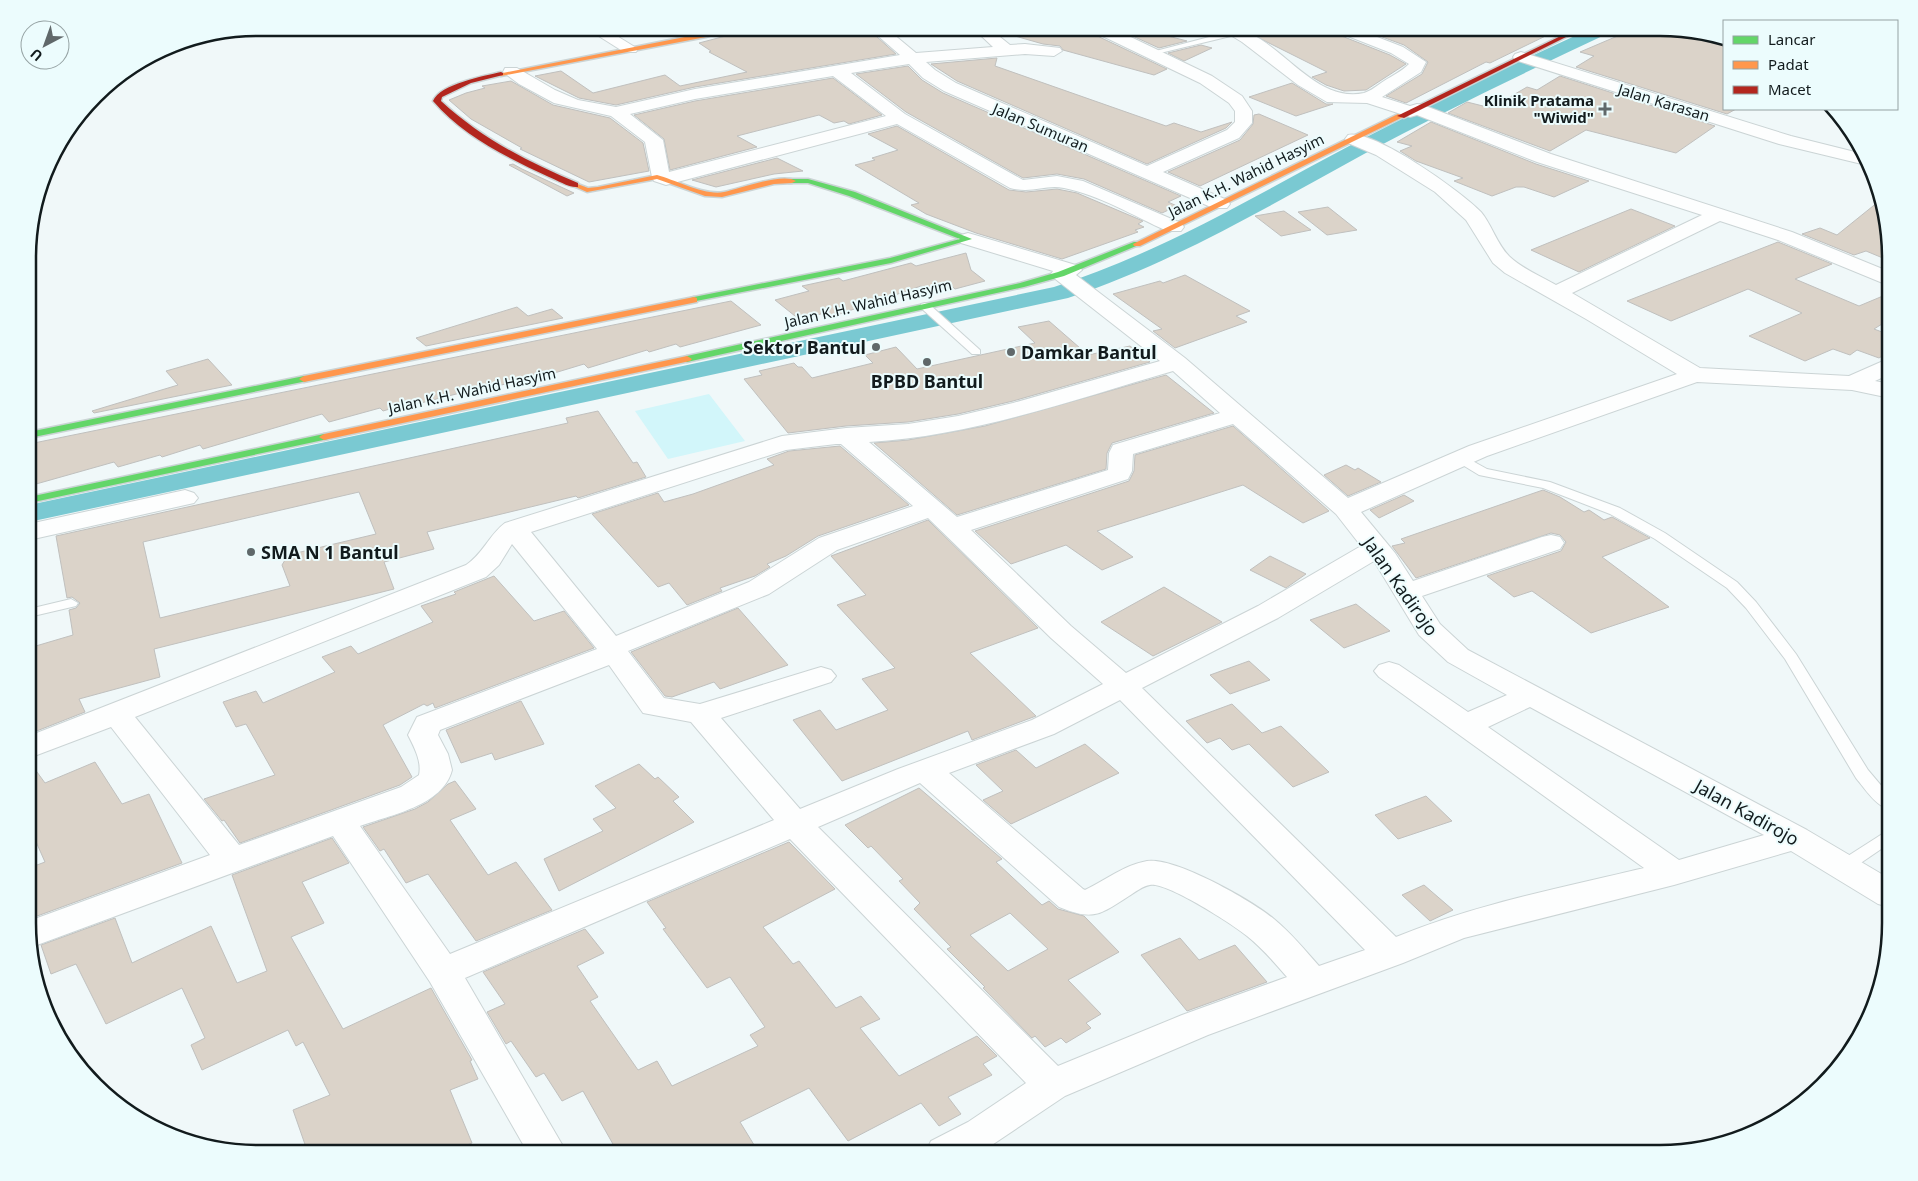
<svg xmlns="http://www.w3.org/2000/svg" width="1918" height="1181" font-family="'Noto Sans',sans-serif">
	<style>
		.green { fill: #d2f6fa }
		.lines { fill: none; stroke-linecap: round; stroke-linejoin: round }
		.canal { fill: #7ac9d2; fill-rule: evenodd }
		.building { fill: #dbd3c9; stroke: #c0c0be; fill-rule: evenodd }
		.lane-casing { stroke: #cbd4d5; stroke-width: 2 }
		.street-casing { stroke: #cbd4d5; stroke-width: 2 }
		.fast-casing { stroke: #cbd4d5; stroke-width: 3 }
		.slow-casing { stroke: #cbd4d5; stroke-width: 3 }
		.jam-casing { stroke: #cbd4d5; stroke-width: 3 }
		.lane { fill: #fdfefe; fill-rule: evenodd }
		.street { fill: #fdfefe; fill-rule: evenodd }
		.fast { fill: #63d668; fill-rule: evenodd }
		.slow { fill: #ff974d; fill-rule: evenodd }
		.jam { fill: #b3261e; fill-rule: evenodd }
		.poi-dot { fill: #60686a; stroke: #ecfcfd; stroke-width: 2 }
		.labels { text-anchor: middle; dominant-baseline: central; stroke-width: 4; stroke-linejoin: round; paint-order: stroke }
		.far-poi-label { font-size: 15px; font-weight: bold; fill: #121b1d; stroke: #ecfcfd; text-anchor: end }
		.far-street-label { font-size: 15px; fill: #121b1d; stroke: #ecfcfd }
		.poi-label { font-size: 18px; font-weight: bold; fill: #121b1d; stroke: #ecfcfd; text-anchor: start }
		.street-label { font-size: 18px; fill: #121b1d; stroke: #ecfcfd }
		.rim { fill: none; stroke: #121b1d; stroke-width: 2.5 }
	</style>
	<rect width="100%" height="100%" fill="#f0f8f9"/>
	<!-- green -->
	<polygon class="green" points="709,394 745,441 668,459 635,411"/>
	<g class="lines">
		<!-- canal -->
		<path class="canal" d="M1592 28H1614L1611 32C1528 71 1445 111 1364 154 1267 207 1173 263 1068 298L29 522V505L1054 287C1160 253 1253 197 1351 145 1430 104 1511 65 1592 28Z"/>
	</g>
	<!-- building -->
	<g class="building">
		<polygon points="745,28 867,28 896,54 695,87 616,105 579,98 535,76 561,71 593,93 665,75 680,86 747,72 709,52 711,51 699,43 737,33 740,29"/>
		<polygon points="1009,28 1088,28 1091,33 1167,69 1154,75 1063,50 1060,46 1043,44 1008,34"/>
		<polygon points="1115,28 1137,28 1187,41 1159,48"/>
		<polygon points="1239,28 1331,28 1334,33 1390,55 1406,64 1366,90 1344,91 1326,85 1312,77 1327,72"/>
		<polygon points="1358,28 1562,28 1490,63 1486,62 1406,103 1386,96 1422,74 1428,62 1404,45"/>
		<polygon points="1647,28 1658,28 1683,34 1689,32 1724,40 1724,109 1736,109 1727,114 1576,67 1594,56 1580,52 1634,29 1640,30"/>
		<polygon points="1201,45 1212,48 1184,61 1168,53"/>
		<polygon points="997,58 995,66 1166,126 1174,123 1201,132 1232,122 1226,128 1147,164 957,81 931,64"/>
		<polygon points="908,66 922,80 943,93 1181,196 1168,202 1177,206 1162,213 1084,179 1057,174 1023,178 906,112 856,74"/>
		<polygon points="1560,76 1715,126 1676,153 1586,130 1550,151 1448,113 1467,102 1491,108 1527,87 1537,90"/>
		<polygon points="833,78 882,115 849,124 844,121 834,123 819,115 737,136 757,147 670,170 664,139 634,115 695,101"/>
		<polygon points="511,81 553,105 610,118 643,143 649,171 589,182 520,149 522,148 471,119 449,100 466,93 485,88 482,86"/>
		<polygon points="1292,83 1326,104 1333,104 1296,116 1249,97"/>
		<polygon points="1259,114 1308,135 1200,186 1168,172 1240,140 1253,124 1254,115"/>
		<polygon points="1431,122 1536,164 1589,181 1554,197 1524,187 1516,187 1492,196 1454,181 1463,178 1416,161 1400,151 1412,146 1397,142"/>
		<polygon points="897,126 1009,190 1026,192 1057,189 1077,193 1143,221 1138,224 1144,227 1135,230 1138,232 1062,259 976,233 926,214 911,205 919,203 855,165 875,160 872,158 898,150 868,134"/>
		<polygon points="777,158 803,171 774,174 716,187 692,180"/>
		<polygon points="513,164 522,169 574,193 567,196 509,165"/>
		<polygon points="1878,202 1890,243 1890,261 1866,251 1854,255 1802,234 1820,228 1837,235"/>
		<polygon points="1328,207 1357,230 1327,235 1298,212"/>
		<polygon points="1631,209 1675,226 1579,272 1531,250"/>
		<polygon points="1284,211 1311,230 1281,236 1255,216"/>
		<polygon points="1778,242 1832,264 1795,279 1859,306 1890,293 1890,319 1874,329 1890,335 1890,351 1879,358 1857,350 1850,355 1833,349 1805,361 1749,336 1802,313 1748,289 1671,321 1627,301"/>
		<polygon points="966,253 971,270 985,281 955,289 949,284 928,291 921,286 831,317 824,313 800,320 775,300 809,291 802,286 839,278 843,281 911,263 916,266"/>
		<polygon points="1185,275 1250,311 1236,316 1247,322 1175,348 1153,331 1162,329 1113,294 1160,281 1163,283"/>
		<polygon points="731,301 761,325 680,347 676,344 649,352 647,350 588,368 584,364 551,374 549,372 520,381 473,391 472,390 405,407 403,405 383,411 380,408 329,422 322,414 203,449 200,445 162,457 160,455 118,467 114,462 29,486 29,444"/>
		<polygon points="517,307 528,316 552,309 563,318 426,346 416,338"/>
		<polygon points="1049,321 1088,355 1130,346 1150,362 1013,401 958,414 908,422 846,426 788,433 744,379 762,375 759,371 794,363 798,367 802,367 812,378 873,363 865,355 896,347 917,369 1035,343 1018,327"/>
		<polygon points="208,359 232,385 94,413 92,411 178,385 166,371"/>
		<polygon points="1166,375 1214,413 1112,443 1107,453 1106,469 957,515 874,443 908,440 985,426"/>
		<path d="M598 411 633 463 637 462 646 477 578 498 576 496 427 532 434 549 384 562 394 589 154 649 160 677 79 699 85 712 29 734V648L73 635 69 610 76 608 80 603 72 597 67 598 56 536 568 423 566 418ZM359 492 376 534 288 555 282 565 290 586 160 618 143 542Z"/>
		<polygon points="1233,426 1329,511 1303,523 1243,485 1097,531 1133,557 1102,570 1066,545 1011,564 975,531 1129,481 1134,471 1135,455"/>
		<polygon points="840,446 909,505 818,536 786,556 767,564 770,567 755,576 720,588 722,591 687,605 669,583 658,587 592,514 658,493 664,502 693,494 774,465 767,459 789,451"/>
		<polygon points="1346,465 1355,470 1358,468 1381,482 1348,496 1324,475"/>
		<polygon points="1543,490 1560,497 1584,512 1589,510 1604,520 1612,517 1650,538 1602,557 1669,607 1591,633 1532,591 1514,597 1487,576 1561,551 1566,542 1560,535 1551,533 1416,578 1392,546 1405,543 1401,539"/>
		<polygon points="1404,495 1414,501 1379,518 1370,510"/>
		<polygon points="928,520 1038,628 970,653 1036,716 972,740 968,731 842,781 793,720 820,710 836,730 888,710 862,679 895,668 837,605 866,595 831,556"/>
		<polygon points="1270,556 1306,574 1286,588 1250,570"/>
		<polygon points="494,576 534,621 564,611 594,648 435,708 433,703 427,706 424,704 383,725 412,777 400,785 240,843 224,820 222,821 204,799 275,775 246,724 236,727 223,702 256,691 263,703 335,672 322,657 351,646 358,654 433,622 421,606 456,594 454,592"/>
		<polygon points="1164,587 1222,622 1153,656 1101,622"/>
		<polygon points="1356,604 1390,631 1344,648 1310,620"/>
		<polygon points="738,608 788,665 720,689 714,682 672,697 665,696 631,652"/>
		<polygon points="1249,661 1270,680 1230,694 1210,675"/>
		<polygon points="521,701 544,744 495,760 492,753 461,763 446,730"/>
		<polygon points="1232,704 1262,733 1281,726 1329,772 1293,787 1249,744 1232,750 1220,738 1207,743 1186,721"/>
		<polygon points="1085,744 1119,773 1011,824 983,800 1003,791 976,765 1016,750 1036,768"/>
		<polygon points="29,761 45,783 95,762 122,804 149,794 182,863 29,919 29,868 45,862 29,826"/>
		<polygon points="639,764 655,779 658,777 679,797 673,801 694,822 559,891 544,859 603,831 593,819 616,808 595,786"/>
		<polygon points="455,781 476,809 450,820 488,875 516,862 552,910 476,941 428,874 406,883 384,849 380,851 363,827 415,809 428,802 448,784"/>
		<path d="M919 788 1002 859 996 862 1042 905 1049 901 1058 909 1084 916 1119 952 1068 980 1101 1014 1086 1023 1091 1028 1066 1043 1061 1038 1045 1047 1035 1036 1032 1038 983 988 985 987 947 949 951 947 914 909 920 903 899 881 903 879 871 846 868 848 845 825ZM1010 913 1048 949 1008 971 970 935Z"/>
		<polygon points="1426,796 1452,821 1398,839 1375,815"/>
		<polygon points="332,838 349,863 302,882 324,923 291,937 343,1029 431,988 472,1060 470,1061 478,1079 450,1090 472,1143 447,1153 308,1153 293,1110 330,1095 303,1042 296,1046 288,1030 202,1070 191,1045 205,1038 182,988 106,1024 76,964 51,974 41,945 115,918 132,963 211,926 237,983 267,971 232,875"/>
		<polygon points="789,842 835,889 763,927 793,964 799,961 836,1008 861,996 880,1019 860,1028 899,1076 977,1036 997,1056 983,1064 992,1075 948,1097 961,1114 939,1126 921,1103 848,1141 809,1088 740,1122 759,1153 618,1153 583,1091 562,1101 544,1073 536,1077 511,1041 506,1044 487,1012 505,1004 483,972 585,929 604,953 577,966 598,997 590,1001 638,1070 657,1061 672,1086 758,1046 750,1035 765,1027 730,977 707,988 663,929 666,928 647,902"/>
		<polygon points="1424,885 1453,910 1430,921 1402,895"/>
		<polygon points="1180,938 1199,960 1235,945 1267,982 1187,1011 1141,955"/>
	</g>
	<g class="lines">
		<defs>
			<g id="lane">
				<polygon points="1236,30 1240,32 1239,34 1152,55 1148,53"/>
				<polygon points="925,303 929,304 980,350 980,354 972,354 921,308 921,304"/>
				<path d="M1460 454 1487 469 1550 482 1620 508 1665 533 1737 582 1756 602 1796 654 1868 770 1890 796V810C1876 806 1865 789 1856 778L1785 659 1746 608 1727 588 1655 539 1610 514 1543 488 1479 475 1456 461 1454 458Z"/>
				<polygon points="71,599 78,603 76,606 29,617 29,609"/>
				<polygon points="1890,829 1890,843 1849,871 1843,873 1837,871 1835,867 1837,863"/>
			</g>
			<g id="street">
				<polygon points="586,28 604,28 638,49 636,52 624,52"/>
				<path d="M869 28H886L916 53 993 47 973 28H989L1010 45 1025 44 1060 48 1062 51 1054 56 1025 54 926 62 935 70 956 83 1147 166 1227 130 1235 122V111L1229 103 1200 83 1092 31 1090 28H1112L1212 76 1242 96 1252 111V123L1239 138 1163 172 1227 200 1230 204 1227 208H1213L944 91 923 78 909 64 851 73 905 114 1023 180 1057 176 1083 181 1181 223 1184 227 1181 231H1167C1134 216 1099 195 1064 188 1045 184 1033 194 1010 188L897 124 666 185 654 181 652 177 645 142 611 116 554 103 519 84 503 72 505 68H517L555 90 578 100 616 107 695 89 900 55ZM833 76 886 116 669 172 663 140 630 114 695 99Z"/>
				<path d="M1219 28C1273 21 1307 105 1364 93 1371 91 1378 85 1384 81 1392 76 1402 71 1409 64L1391 53 1335 31 1333 28H1354L1403 47 1426 62 1421 72 1382 97 1410 106 1417 104 1423 105 1551 154 1792 232 1890 272V286L1778 240 1720 221 1572 293 1700 368 1849 376 1890 358V374L1875 381 1890 384V398L1852 390 1697 382 1487 456 1361 512 1395 553 1413 581 1542 537 1551 535 1560 537 1564 543 1560 549 1422 596 1440 624 1468 650 1807 830 1890 879V907L1878 904 1791 851 1674 885 1464 938 1403 963 1208 1035 1065 1096 980 1153H925L931 1141 968 1122 1026 1083 790 839 465 978 567 1153H528L430 982 333 836 29 948V921L210 855 111 727 29 758V736L466 565C483 554 489 535 505 523L782 436 846 428 908 424 958 416 1013 403 1160 361 1054 278 1051 274 1053 271 961 243 958 239 961 235 968 233 975 235 1079 266 1082 270 1076 275 1185 358 1348 498 1469 446 1677 374 1586 319 1505 273 1493 263 1466 220 1435 192 1376 155 1348 143 1345 139 1348 135C1374 129 1462 192 1481 212 1492 225 1497 245 1510 257 1523 269 1540 276 1556 285L1702 215 1537 162 1417 115 1410 117 1367 103 1327 102 1298 85 1242 42ZM1173 371 1220 413 1113 445 1109 453 1108 470 957 517 869 442C973 436 1073 400 1173 371ZM1233 424 1336 514 1361 546 1258 606 1126 673 1071 626 971 530 1128 479 1132 471 1133 454ZM836 444H841L913 506 819 538 749 582 616 636 531 532 786 450ZM928 518 1051 638 1103 684 1032 720 898 769 800 809 721 718 831 682 836 676 831 670 821 667 811 670 700 704 664 698 628 651 769 594 837 550ZM512 544 597 649 417 717 408 735C414 747 422 761 419 775L401 787 239 845 135 717 486 577 499 565ZM1374 561 1419 635 1448 662 1507 695 1468 712 1399 665 1389 662 1379 665 1374 671 1379 677 1644 868C1560 888 1476 904 1396 937L1142 688 1278 618ZM609 665 643 713 691 722 774 820 450 954 360 826C390 815 443 806 452 770L448 754 438 735 440 730ZM1120 700 1365 950 1319 966C1305 950 1291 933 1274 919 1252 901 1176 857 1147 861 1124 865 1106 880 1085 890L1083 889 949 773 1054 734ZM1530 707 1764 835 1679 860 1488 727ZM920 783 1059 907C1094 921 1099 915 1129 896 1135 892 1143 886 1150 885 1167 882 1232 924 1247 936 1262 948 1275 963 1287 977L1182 1015 1058 1066 818 827Z"/>
				<polygon points="1521,52 1791,136 1863,154 1866,165 1779,144 1515,60 1513,57 1515,54"/>
				<polygon points="185,490 194,493 198,498 194,503 29,540 29,524"/>
			</g>
			<g id="fast">
				<polygon points="789,179 808,179 855,192 972,239 891,263 691,302 691,298 694,297 890,258 960,239 849,196 808,183 789,183"/>
				<polygon points="1134,242 1140,242 1141,244 1064,276 1024,287 687,362 682,359 687,356 1020,283 1058,272"/>
				<polygon points="304,376 307,377 307,381 29,438 29,432"/>
				<polygon points="324,434 328,435 329,437 328,439 29,503 29,497"/>
			</g>
			<g id="slow">
				<polygon points="725,28 733,28 706,37 501,76 498,74 705,33"/>
				<polygon points="1398,114 1405,116 1140,246 1134,246 1133,244"/>
				<path d="M657 175C676 180 705 196 724 192 740 189 783 172 796 181L792 183 774 184 722 197 705 196 657 179 587 192 571 185 575 183 588 188 598 187Z"/>
				<polygon points="694,297 697,298 697,302 304,382 299,379 304,376"/>
				<polygon points="687,356 692,359 690,361 324,440 319,437 324,434"/>
			</g>
			<g id="jam">
				<polygon points="1577,28 1584,28 1404,118 1397,116"/>
				<path d="M501 72 503 73V75L471 83 442 97 441 101C481 138 528 162 578 183V187C569 188 557 180 549 177 508 158 463 136 433 101 440 84 484 76 501 72Z"/>
			</g>
		</defs>
		<!-- lane casing -->
		<use href="#lane" class="lane-casing"/>
		<!-- street casing -->
		<use href="#street" class="street-casing"/>
		<!-- fast casing -->
		<use href="#fast" class="fast-casing"/>
		<!-- slow casing -->
		<use href="#slow" class="slow-casing"/>
		<!-- jam casing -->
		<use href="#jam" class="jam-casing"/>
		<!-- lane -->
		<use href="#lane" class="lane"/>
		<!-- street -->
		<use href="#street" class="street"/>
		<!-- fast -->
		<use href="#fast" class="fast"/>
		<!-- slow -->
		<use href="#slow" class="slow"/>
		<!-- jam -->
		<use href="#jam" class="jam"/>
	</g>
	<!-- markers -->
	<g class="poi-dot">
		<path d="M1602.5 101.5h5v5h5v5h-5v5h-5v-5h-5v-5h5z"/>
		<circle cx="876" cy="347" r="5"/>
		<circle cx="1011" cy="352" r="5"/>
		<circle cx="927" cy="362" r="5"/>
		<circle cx="251" cy="552" r="5"/>
	</g>
	<g class="labels">
		<!-- far-poi labels -->
		<g class="far-poi-label">
			<text x="1594" y="100">Klinik Pratama<tspan x="1594" dy="17">"Wiwid"</tspan></text>
		</g>
		<!-- far-street labels -->
		<g class="far-street-label">
			<text transform="translate(1664 102) rotate(17)">Jalan Karasan</text>
			<text transform="translate(1041 127) rotate(23)">Jalan Sumuran</text>
			<text transform="translate(1246 175) rotate(-26)">Jalan K.H. Wahid Hasyim</text>
			<text transform="translate(868 303) rotate(-13)">Jalan K.H. Wahid Hasyim</text>
			<text transform="translate(472 390) rotate(-12)">Jalan K.H. Wahid Hasyim</text>
		</g>
		<!-- poi labels -->
		<g class="poi-label">
			<text x="866" y="347" text-anchor="end">Sektor Bantul</text>
			<text x="1021" y="352">Damkar Bantul</text>
			<text x="927" y="381" text-anchor="middle">BPBD Bantul</text>
			<text x="261" y="552">SMA N 1 Bantul</text>
		</g>
		<!-- street labels -->
		<g class="street-label">
			<text transform="translate(1401 586) rotate(55)">Jalan Kadirojo</text>
			<text transform="translate(1747 812) rotate(29)">Jalan Kadirojo</text>
		</g>
	</g>
	<!-- crop -->
	<path d="M0 0H1918V1181H0ZM258 36H1660A222 222 0 0 1 1882 258V923A222 222 0 0 1 1660 1145H258A222 222 0 0 1 36 923V258A222 222 0 0 1 258 36Z" fill="#ecfcfd" fill-rule="evenodd"/>
	<path class="rim" d="M258 36H1660A222 222 0 0 1 1882 258V923A222 222 0 0 1 1660 1145H258A222 222 0 0 1 36 923V258A222 222 0 0 1 258 36Z"/>
	<!-- legend -->
	<rect x="1723" y="20" width="175" height="90" fill="#ecfcfd" stroke="#95a2a3"/>
	<rect x="1733" y="36" width="25" height="8" fill="#63d668" stroke="#95a2a3"/>
	<text x="1768" y="45" font-size="15" fill="#121b1d">Lancar</text>
	<rect x="1733" y="61" width="25" height="8" fill="#ff974d" stroke="#95a2a3"/>
	<text x="1768" y="70" font-size="15" fill="#121b1d">Padat</text>
	<rect x="1733" y="86" width="25" height="8" fill="#b3261e" stroke="#95a2a3"/>
	<text x="1768" y="95" font-size="15" fill="#121b1d">Macet</text>
	<!-- north arrow -->
	<g transform="translate(45 45) rotate(221)"><circle r="24" fill="#ecfcfd" stroke="#95a2a3"/>
	<path d="M0-4L9 19L0 12L-9 19Z" fill="#60686a"/>
	<text y="-8" font-size="14" font-weight="bold" text-anchor="middle" fill="#121b1d">U</text>
	</g>
</svg>
